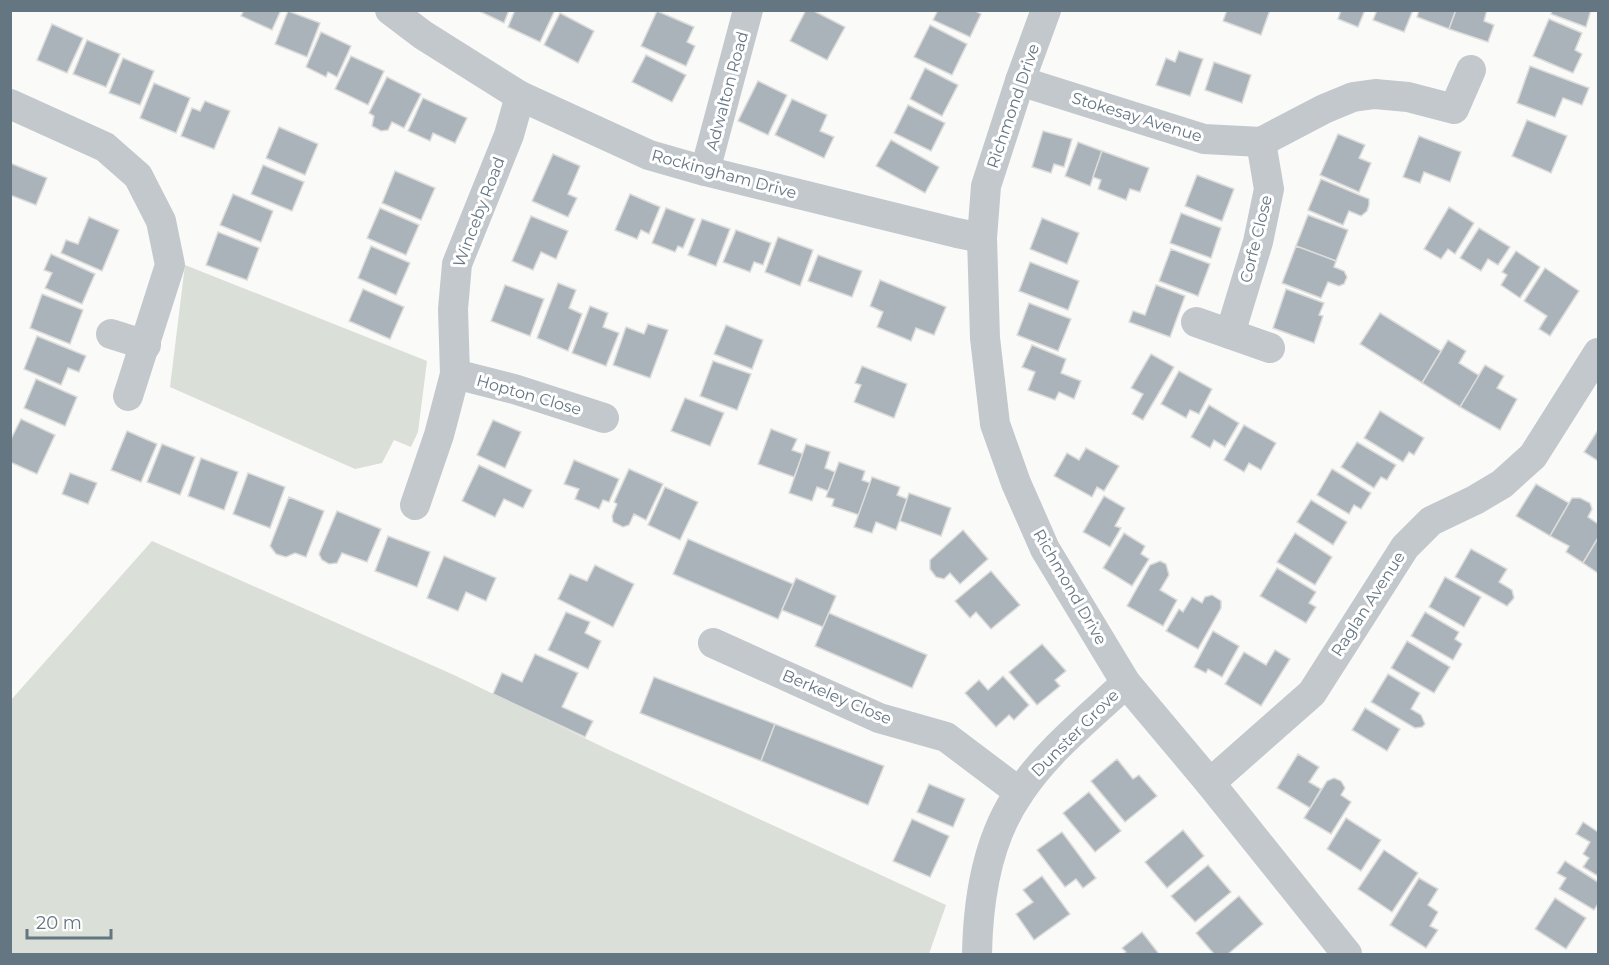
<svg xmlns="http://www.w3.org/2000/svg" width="1609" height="965" font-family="Montserrat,sans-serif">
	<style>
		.green { fill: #dadfd7 }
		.building { fill: #aab3b9; stroke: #dcdcda; stroke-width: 1.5 }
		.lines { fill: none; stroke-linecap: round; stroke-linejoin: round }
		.street { stroke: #c3c8cc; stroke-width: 30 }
		.labels { text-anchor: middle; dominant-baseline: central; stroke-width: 6; stroke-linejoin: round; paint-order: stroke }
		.street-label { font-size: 16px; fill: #657683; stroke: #fff }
	</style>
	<rect width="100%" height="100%" fill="#fafaf8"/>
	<!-- green -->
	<g class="green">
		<polygon points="185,265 427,361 418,432 411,447 394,440 382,463 355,469 170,387"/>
		<polygon points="152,541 454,675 607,749 946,905 929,954 11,954 11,700"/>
	</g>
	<!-- building -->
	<g class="building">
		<polygon points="244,10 281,10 272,30 241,16"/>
		<polygon points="477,10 509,10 504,23"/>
		<polygon points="515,10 555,10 540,42 508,27"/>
		<polygon points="806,10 812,10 845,27 827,60 790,41"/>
		<polygon points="938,10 974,10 981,14 970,37 933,20"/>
		<polygon points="1227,10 1270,10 1261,35 1223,21"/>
		<polygon points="1341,10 1365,10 1358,27 1338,19"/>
		<polygon points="1377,10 1413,10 1404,32 1373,20"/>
		<polygon points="1419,10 1456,10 1449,29 1417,17"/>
		<polygon points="1456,10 1487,10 1484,21 1494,25 1488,42 1449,29"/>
		<polygon points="1552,10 1591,10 1586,27 1551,14"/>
		<polygon points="288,11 320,23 307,57 275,44"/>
		<polygon points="657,11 694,27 687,42 695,46 686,66 641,46"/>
		<polygon points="560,13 594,31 578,63 544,45"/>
		<polygon points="1549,19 1582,33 1575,50 1582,54 1573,73 1533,56"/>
		<polygon points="52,24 83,38 67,73 37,60"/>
		<polygon points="930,25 967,44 952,75 914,57"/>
		<polygon points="321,32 351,46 337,77 328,72 326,77 306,67"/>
		<polygon points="87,40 120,54 106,87 73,74"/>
		<polygon points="1179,51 1203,59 1190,96 1156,85 1166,58 1175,62"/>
		<polygon points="646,55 686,75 672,102 632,82"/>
		<polygon points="351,56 384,71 368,105 335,89"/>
		<polygon points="123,58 154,71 140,105 109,93"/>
		<polygon points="1214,62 1251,75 1242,103 1205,90"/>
		<polygon points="1530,66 1589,88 1582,105 1563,98 1555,117 1517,103"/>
		<polygon points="925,68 958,85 942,116 910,99"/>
		<polygon points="387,77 421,94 404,128 392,122 388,130 381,131 372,126 374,116 369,113"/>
		<polygon points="758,81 787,95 768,135 738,121"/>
		<polygon points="154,83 190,98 176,133 140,118"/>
		<polygon points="423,98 467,118 455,143 433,133 430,141 408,131"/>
		<polygon points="792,99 827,115 820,131 834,137 824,158 775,135"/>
		<polygon points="205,101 230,111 214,149 181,136 192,108 200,111"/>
		<polygon points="908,105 945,123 931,151 894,133"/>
		<polygon points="1527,120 1567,136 1551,173 1512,156"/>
		<polygon points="279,127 318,144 305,175 266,158"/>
		<polygon points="1043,131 1072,139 1064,167 1054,164 1051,173 1032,167"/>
		<polygon points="1338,134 1365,145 1359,158 1371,163 1359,192 1320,175"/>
		<polygon points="1419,136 1461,152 1450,182 1424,172 1420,183 1403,177"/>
		<polygon points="891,140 939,167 925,193 876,166"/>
		<polygon points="1078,142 1102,151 1090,186 1065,176"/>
		<polygon points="1102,151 1149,168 1140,192 1130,189 1126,200 1098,189 1101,180 1093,177"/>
		<polygon points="553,154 580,166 568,194 577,198 568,217 532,201"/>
		<polygon points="10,163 47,178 36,205 10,195"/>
		<polygon points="263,165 304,182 292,211 251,194"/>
		<polygon points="395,171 435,188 421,220 382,203"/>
		<polygon points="1197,175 1234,189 1222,221 1185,206"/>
		<polygon points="1321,179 1369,199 1369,205 1367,211 1361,216 1349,211 1343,225 1308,210"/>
		<polygon points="233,194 273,211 261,242 220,225"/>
		<polygon points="630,194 660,207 649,234 641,230 637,239 615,230"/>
		<polygon points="1449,207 1474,223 1455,254 1448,249 1441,259 1424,249"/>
		<polygon points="380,208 419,225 406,255 367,238"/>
		<polygon points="666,208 695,219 683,248 678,246 675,252 652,243"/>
		<polygon points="1181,213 1221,228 1211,258 1170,243"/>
		<polygon points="1308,215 1348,230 1336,261 1296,246"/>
		<polygon points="531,216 568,231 556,259 541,252 533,270 512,261"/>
		<polygon points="89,217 119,230 102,271 61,253 66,240 78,244"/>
		<polygon points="1042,218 1079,233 1067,264 1030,249"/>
		<polygon points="702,219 730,229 716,266 688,255"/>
		<polygon points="1479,228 1510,247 1498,265 1488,259 1481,271 1460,258"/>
		<polygon points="736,230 771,243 763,265 754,262 750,272 723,262"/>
		<polygon points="218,232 259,248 247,280 206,265"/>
		<polygon points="778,237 813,250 800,286 765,272"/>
		<polygon points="371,246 410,263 396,295 358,278"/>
		<polygon points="1296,246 1336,261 1334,267 1344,271 1347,277 1344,284 1339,286 1328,282 1321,298 1282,283"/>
		<polygon points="1171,249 1210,264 1198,296 1159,281"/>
		<polygon points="1516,251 1540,267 1520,298 1501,285 1507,275 1502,272"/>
		<polygon points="51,254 95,274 82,304 45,288 52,273 44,270"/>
		<polygon points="818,255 862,271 852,297 808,281"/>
		<polygon points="1030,262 1079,281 1068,310 1019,291"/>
		<polygon points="1545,268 1579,291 1550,336 1539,329 1547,316 1524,301"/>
		<polygon points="880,280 946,307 934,335 916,328 911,341 877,327 883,312 870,306"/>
		<polygon points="558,283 576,290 569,308 582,314 568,351 537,338"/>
		<polygon points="505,285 544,299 530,336 491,321"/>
		<polygon points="1156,285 1185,296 1170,337 1129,322 1133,311 1145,315"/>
		<polygon points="363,289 404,307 390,339 349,321"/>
		<polygon points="1286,289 1324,303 1319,315 1323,316 1314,343 1273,328"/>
		<polygon points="42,294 83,310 70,344 30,328"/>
		<polygon points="1029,303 1071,319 1058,351 1017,335"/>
		<polygon points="590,306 608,313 603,327 619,333 606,366 572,353"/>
		<polygon points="1380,313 1441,351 1422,383 1360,344"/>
		<polygon points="648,324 668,330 650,378 613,365 626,327 644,334"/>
		<polygon points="726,325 763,340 752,369 714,354"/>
		<polygon points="37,336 86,356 79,372 68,368 61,385 24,369"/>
		<polygon points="1448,340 1466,351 1459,363 1480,376 1460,407 1422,383"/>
		<polygon points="1032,345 1066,359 1061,373 1081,381 1074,399 1059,392 1055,400 1028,390 1035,372 1022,367"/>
		<polygon points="1151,354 1174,367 1143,420 1132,414 1143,394 1131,388"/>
		<polygon points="713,361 751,374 737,410 700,396"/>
		<polygon points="1485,365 1504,376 1497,388 1517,399 1500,430 1460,407"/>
		<polygon points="862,366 907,384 894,418 854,402 861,385 855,383"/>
		<polygon points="1179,371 1212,389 1199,414 1190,410 1186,418 1161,404"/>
		<polygon points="36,379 77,397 65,426 24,408"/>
		<polygon points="685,398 724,413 710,446 671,431"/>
		<polygon points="1209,405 1239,423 1225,447 1214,440 1210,448 1191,437"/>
		<polygon points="1380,411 1424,438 1414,455 1409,452 1403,462 1364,438"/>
		<polygon points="21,419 55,435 37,474 10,462 10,441"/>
		<polygon points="493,420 521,432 505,468 477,455"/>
		<polygon points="1244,425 1276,443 1261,470 1249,463 1244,472 1224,460"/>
		<polygon points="771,429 797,439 792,450 803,454 794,477 758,464"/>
		<polygon points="1598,430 1598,461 1584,452"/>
		<polygon points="127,431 157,444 141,482 111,470"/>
		<polygon points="1357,442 1396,465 1387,480 1381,477 1374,488 1341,467"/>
		<polygon points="162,444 195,457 180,495 147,482"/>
		<polygon points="806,444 830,452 825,468 835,472 828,491 817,487 812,501 789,493"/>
		<polygon points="1086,448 1119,466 1104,491 1097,487 1092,497 1054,476 1067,453 1079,460"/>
		<polygon points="201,458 238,472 224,510 188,496"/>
		<polygon points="574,460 619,479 609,502 603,500 599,509 575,499 579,489 564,484"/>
		<polygon points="839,462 865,471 862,480 870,483 859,515 832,506 834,499 826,497"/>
		<polygon points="479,465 532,490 523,508 504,499 495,517 462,501"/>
		<polygon points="629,469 663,484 646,520 634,514 629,525 623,527 613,522 612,516 617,504 614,502"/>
		<polygon points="1332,469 1371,493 1361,509 1354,505 1349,514 1317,495"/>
		<polygon points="70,473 97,483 88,504 62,494"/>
		<polygon points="248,473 285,487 270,528 233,514"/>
		<polygon points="872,477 900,487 897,495 907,499 896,530 876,522 872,533 854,527"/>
		<polygon points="1536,484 1569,503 1550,536 1516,516"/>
		<polygon points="665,487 698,502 680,540 648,525"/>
		<polygon points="909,493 951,508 941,536 900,521"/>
		<polygon points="1104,496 1125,508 1115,526 1121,528 1110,547 1083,532"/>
		<polygon points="289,497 324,511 306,557 295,553 286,557 276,554 270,546"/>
		<polygon points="1572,498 1580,498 1590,503 1592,509 1588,517 1598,524 1598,538 1583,563 1566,552 1569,546 1550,536"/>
		<polygon points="1311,500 1347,522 1333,545 1297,522"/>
		<polygon points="337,511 381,529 367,562 342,553 337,563 329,564 322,560 319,554"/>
		<polygon points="963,530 988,559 960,584 950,573 944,579 936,577 930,569 930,560"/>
		<polygon points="1124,533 1145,546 1141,554 1149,559 1132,586 1103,568"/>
		<polygon points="1295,533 1332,557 1315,585 1277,562"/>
		<polygon points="388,536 430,552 417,587 375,571"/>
		<polygon points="1598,538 1598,573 1583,563"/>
		<polygon points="688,539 793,584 778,619 673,574"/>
		<polygon points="1471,549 1507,569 1499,582 1512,590 1514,598 1507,606 1455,577"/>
		<polygon points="444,556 496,578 486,601 466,592 458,611 427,598"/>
		<polygon points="1160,561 1166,564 1169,575 1160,590 1177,600 1163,626 1127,606 1150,565"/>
		<polygon points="595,565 634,584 613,627 558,599 570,574 587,581"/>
		<polygon points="1277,568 1316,592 1309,603 1316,607 1306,623 1260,596"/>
		<polygon points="991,571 1020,605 991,629 976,612 970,618 955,601"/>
		<polygon points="1445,577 1481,597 1464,627 1429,607"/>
		<polygon points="796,578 836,596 823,627 782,610"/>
		<polygon points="1212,595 1221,601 1221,608 1198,649 1166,631 1179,609 1183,612 1192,597 1202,603 1205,597"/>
		<polygon points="566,612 590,622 585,633 601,641 588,669 548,650"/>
		<polygon points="1425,612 1459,632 1455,639 1462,644 1453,660 1411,636"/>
		<polygon points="829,613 927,655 912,688 815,646"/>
		<polygon points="1213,631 1239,646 1222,677 1208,669 1206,673 1194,667"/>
		<polygon points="1407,641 1450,667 1434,693 1391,668"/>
		<polygon points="1042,644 1066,671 1055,680 1060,686 1037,705 1009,672"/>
		<polygon points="1275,650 1290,659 1261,706 1225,684 1244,652 1266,665"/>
		<polygon points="535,654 578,673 562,707 593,721 585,737 493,694 502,673 522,682"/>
		<polygon points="1388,674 1420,693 1411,709 1421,715 1425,724 1422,727 1415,728 1371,702"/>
		<polygon points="1003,676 1029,705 1014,720 1009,715 996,727 965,693 979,680 988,690"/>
		<polygon points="654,677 775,724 761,761 640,713"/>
		<polygon points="1365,708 1400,729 1387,751 1352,730"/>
		<polygon points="775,724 884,766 868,805 761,761"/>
		<polygon points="1298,754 1319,767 1309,782 1321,789 1310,808 1277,788"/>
		<polygon points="1117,759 1133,779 1139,775 1157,796 1125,822 1091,781"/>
		<polygon points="1334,778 1341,781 1345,788 1341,795 1351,802 1331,834 1304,818 1327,781"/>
		<polygon points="929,784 965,799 953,827 917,812"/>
		<polygon points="1089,792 1121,831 1095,852 1063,813"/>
		<polygon points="1346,818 1381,840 1361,871 1327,849"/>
		<polygon points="912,819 949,836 930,877 893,861"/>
		<polygon points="1583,822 1598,832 1598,876 1583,867 1589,858 1583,854 1590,842 1576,834"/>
		<polygon points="1183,830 1204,856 1167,888 1145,862"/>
		<polygon points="1062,832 1096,878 1083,888 1076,879 1065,887 1037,850"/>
		<polygon points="1384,850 1418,873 1392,912 1358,889"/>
		<polygon points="1565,861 1598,882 1598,904 1594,910 1559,889 1566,878 1557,873"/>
		<polygon points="1208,865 1231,892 1195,922 1171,896"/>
		<polygon points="1042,876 1070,914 1034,940 1016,914 1033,902 1023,890"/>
		<polygon points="1419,878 1438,889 1428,905 1438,912 1430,926 1438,930 1426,948 1390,925"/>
		<polygon points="1239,896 1263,924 1228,954 1214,954 1196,933"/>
		<polygon points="1555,898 1586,918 1566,949 1535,929"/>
		<polygon points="1142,932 1159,954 1123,954 1126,952 1122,948"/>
	</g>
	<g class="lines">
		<!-- street -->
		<g class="street">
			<polyline points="390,10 423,35 520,96 649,155 705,171 957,233 982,238"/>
			<polyline points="1046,10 1020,81 986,186 982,238 985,338 995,424 1016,483 1045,549 1126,683 1210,783 1347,954"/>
			<polyline points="1020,81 1204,139 1261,142 1324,109 1353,97 1375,94 1408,97 1454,109 1471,70"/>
			<polyline points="10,104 105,147 138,176 161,221 170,265 128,396"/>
			<polyline points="705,171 748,10"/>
			<polyline points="1196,322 1270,348"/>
			<polyline points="111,334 146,345"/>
			<polyline points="1230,334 1258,242 1269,189 1261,142"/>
			<polyline points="455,374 514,389 604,418"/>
			<polyline points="415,505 439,435 455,374 453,309 457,264 509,135 520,96"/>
			<polyline points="713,643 879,718 946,737 1019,792"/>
			<polyline points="1210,783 1312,693 1405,547 1431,521 1475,500 1502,484 1533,456 1598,353"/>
			<path d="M977 954C978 900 988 837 1020 792 1048 750 1090 717 1126 683"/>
		</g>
	</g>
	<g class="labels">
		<!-- street labels -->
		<g class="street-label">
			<text transform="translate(727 91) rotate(-75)">Adwalton Road</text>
			<text transform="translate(1013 106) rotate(-71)">Richmond Drive</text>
			<text transform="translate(1137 117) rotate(17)">Stokesay Avenue</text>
			<text transform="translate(724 174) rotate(15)">Rockingham Drive</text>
			<text transform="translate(479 212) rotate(-69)">Winceby Road</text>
			<text transform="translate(1256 239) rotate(-76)">Corfe Close</text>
			<text transform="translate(529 395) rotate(16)">Hopton Close</text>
			<text transform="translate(1070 587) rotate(60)">Richmond Drive</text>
			<text transform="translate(1368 604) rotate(-57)">Raglan Avenue</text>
			<text transform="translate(837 697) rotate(23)">Berkeley Close</text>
			<text transform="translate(1075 733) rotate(-45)">Dunster Grove</text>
		</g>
	</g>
	<!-- border -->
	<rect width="1609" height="965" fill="none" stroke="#657683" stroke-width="24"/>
	<!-- scale -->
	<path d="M27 929v9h84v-9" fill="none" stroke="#657683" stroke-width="3"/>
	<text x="36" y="929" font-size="18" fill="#657683" stroke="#ffffff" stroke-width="4.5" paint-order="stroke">20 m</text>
</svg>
